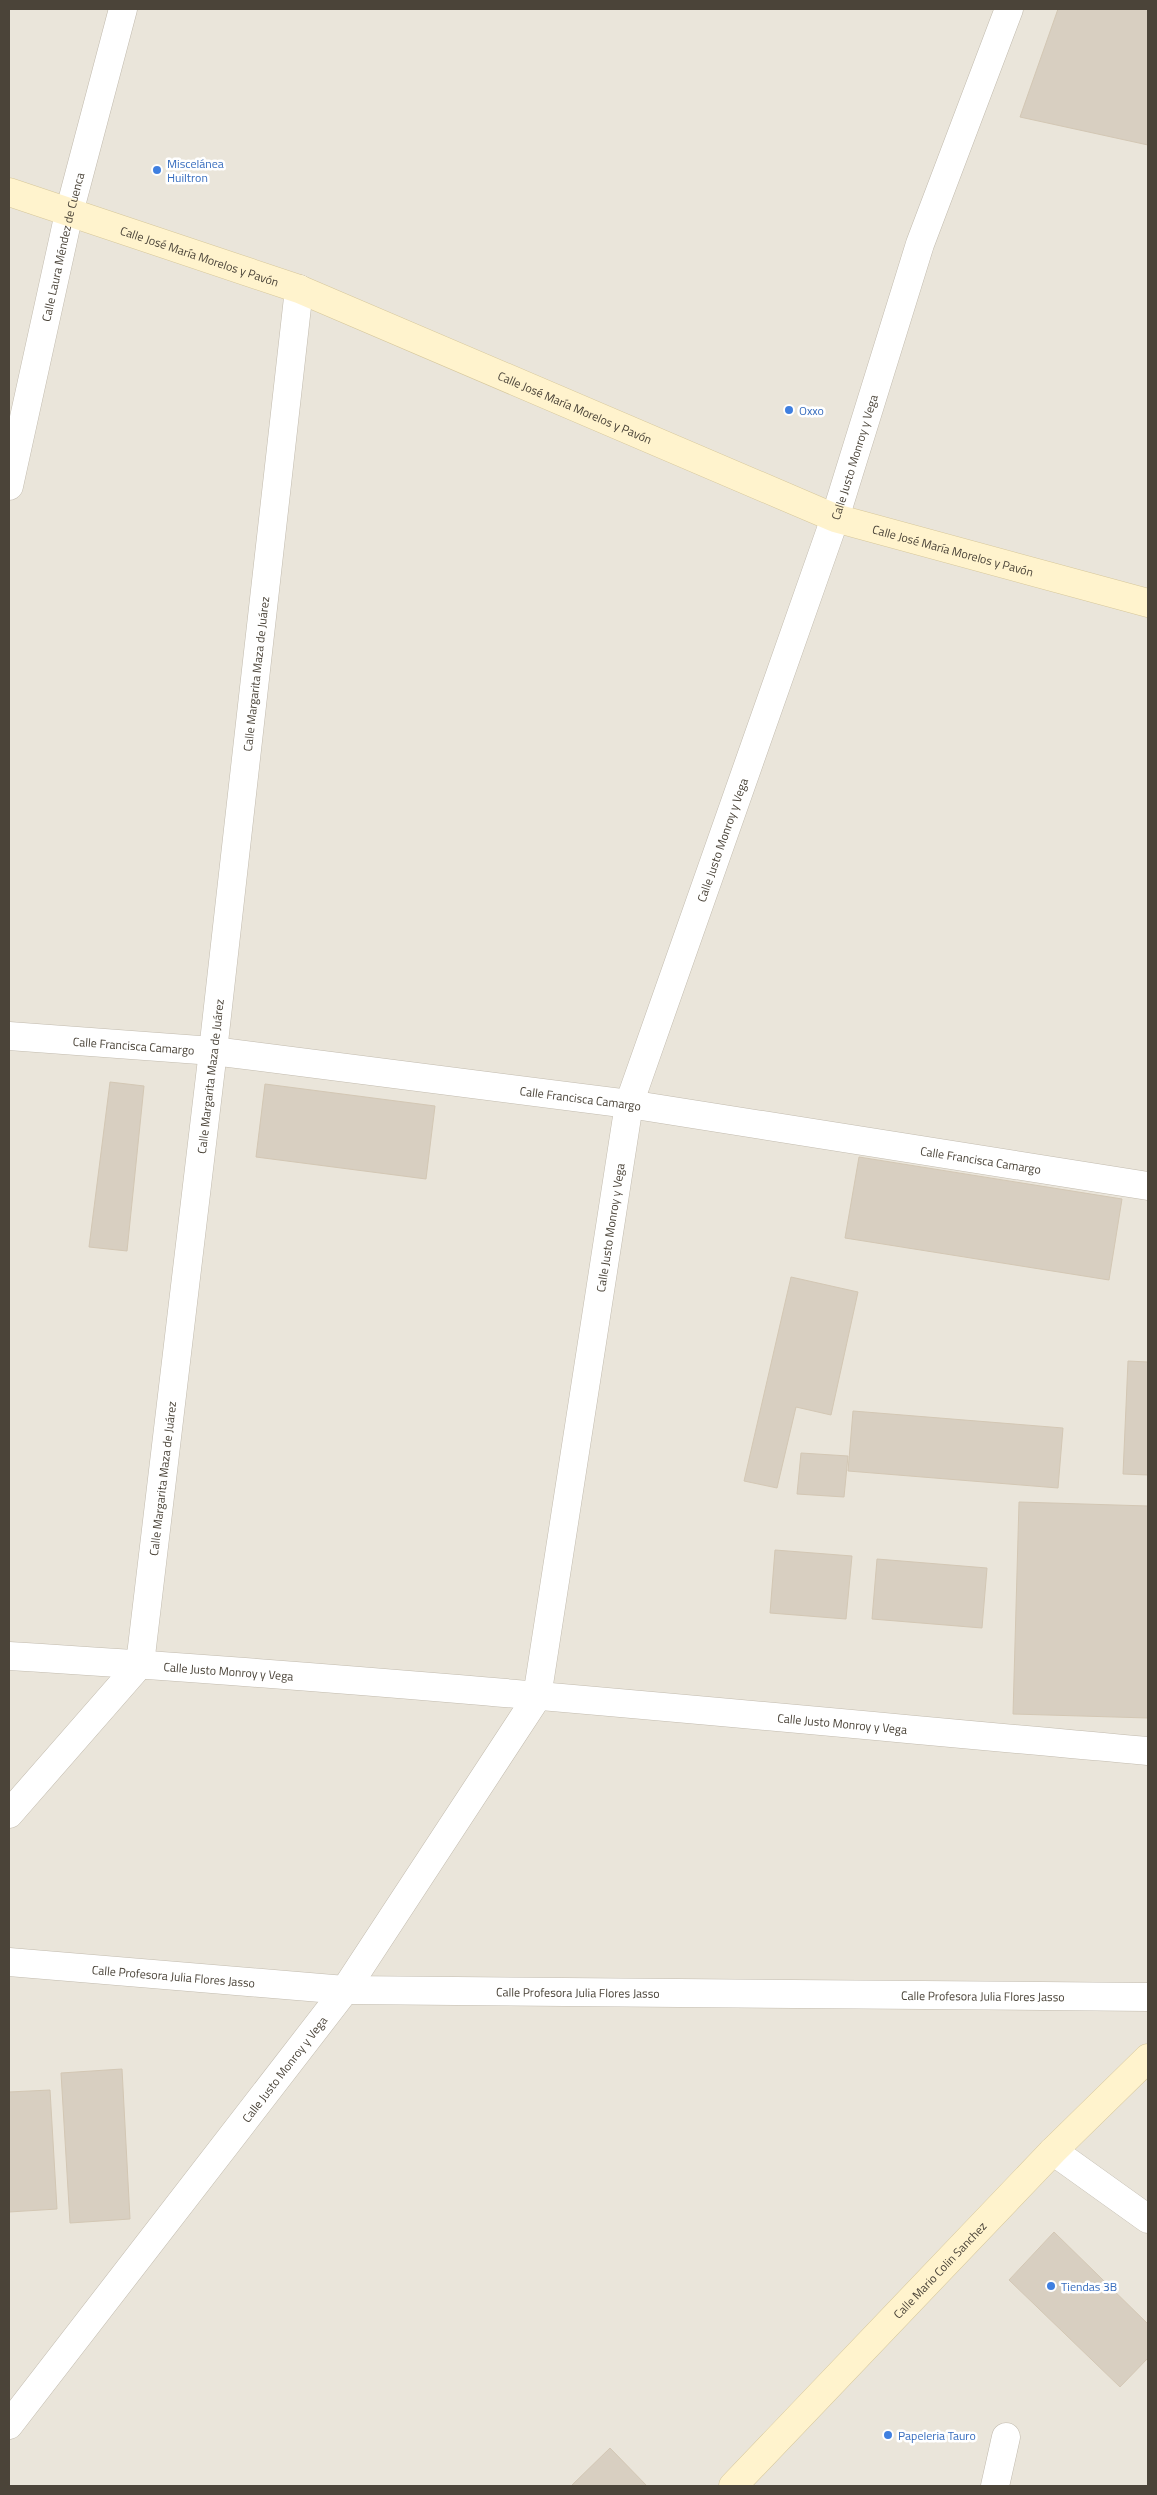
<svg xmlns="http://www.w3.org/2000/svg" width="1157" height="2495" font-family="'Titillium Web',sans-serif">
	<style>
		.residential { fill: #eae5da }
		.building { fill: #d8cfc1; stroke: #d3c7b4 }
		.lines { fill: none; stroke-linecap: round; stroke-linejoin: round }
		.street-casing { stroke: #c2bbae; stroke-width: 29 }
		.secondary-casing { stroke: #d6c79b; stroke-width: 29 }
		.street { stroke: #fff; stroke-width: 28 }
		.secondary { stroke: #fff3cd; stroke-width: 28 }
		.shop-dot { fill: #3f7fe0; stroke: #fff; stroke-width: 2 }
		.labels { text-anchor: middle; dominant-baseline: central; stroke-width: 5; stroke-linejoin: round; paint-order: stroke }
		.shop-label { font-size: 12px; fill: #366cbe; stroke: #fff; text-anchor: start }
		.street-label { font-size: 12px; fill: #4b4439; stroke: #fff }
	</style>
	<rect width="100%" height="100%" fill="#f6f3ec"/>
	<!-- residential -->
	<rect class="residential" x="9" y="9" width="1139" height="2477"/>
	<!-- building -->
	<g class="building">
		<polygon points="1058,9 1148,9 1148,145 1020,117"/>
		<polygon points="110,1082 144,1086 127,1251 89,1247"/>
		<polygon points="265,1084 435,1106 426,1179 256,1157"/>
		<polygon points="859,1157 1122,1199 1109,1280 845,1238"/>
		<polygon points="791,1277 858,1292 831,1415 796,1407 777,1488 744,1481"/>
		<polygon points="1128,1361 1148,1362 1148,1475 1123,1474"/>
		<polygon points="853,1411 1063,1428 1058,1488 848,1471"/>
		<polygon points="801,1453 848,1456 844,1497 797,1494"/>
		<polygon points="1019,1502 1148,1506 1148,1718 1013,1714"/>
		<polygon points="775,1550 852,1556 846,1619 770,1613"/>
		<polygon points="877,1559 987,1568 982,1628 872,1619"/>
		<polygon points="122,2069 130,2219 70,2223 61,2073"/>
		<polygon points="50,2090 57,2209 9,2212 9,2092"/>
		<polygon points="1054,2232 1148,2324 1148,2358 1120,2387 1009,2280"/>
		<polygon points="610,2448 647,2486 571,2486"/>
	</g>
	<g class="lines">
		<defs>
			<g id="street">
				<path id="s1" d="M9 486 69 213 123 9"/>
				<path id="s2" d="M9 1036 213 1051 629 1104 1148 1186"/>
				<path id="s3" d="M9 1656C389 1679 769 1717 1148 1751"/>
				<path id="s4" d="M9 1814 140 1664 213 1051 299 289"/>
				<path id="s5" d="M9 1962 345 1990 1148 1997"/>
				<polyline points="1053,2151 1148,2219"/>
				<path id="s6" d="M9 2425 345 1990 537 1697 629 1104 835 518 920 244 1009 9"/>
				<polyline points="995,2486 1006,2437"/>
			</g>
			<g id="secondary">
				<path id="s7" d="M9 192 299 289 835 518 1148 603"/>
				<path id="s8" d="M733 2486 1053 2151 1148 2058"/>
			</g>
		</defs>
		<!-- street casing -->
		<use href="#street" class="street-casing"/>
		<!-- secondary casing -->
		<use href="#secondary" class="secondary-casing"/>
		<!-- street -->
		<use href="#street" class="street"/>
		<!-- secondary -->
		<use href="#secondary" class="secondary"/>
	</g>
	<!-- markers -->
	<g class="shop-dot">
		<circle cx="157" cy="170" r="5"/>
		<circle cx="789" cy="410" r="5"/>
		<circle cx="1051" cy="2286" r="5"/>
		<circle cx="888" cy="2435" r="5"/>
	</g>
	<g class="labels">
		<!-- shop labels -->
		<g class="shop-label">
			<text x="167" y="163">Miscelánea<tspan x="167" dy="14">Huiltron</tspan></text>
			<text x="799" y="410">Oxxo</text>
			<text x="1061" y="2286">Tiendas 3B</text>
			<text x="898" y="2435">Papeleria Tauro</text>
		</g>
		<!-- street labels -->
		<g class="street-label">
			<text stroke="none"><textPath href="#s1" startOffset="245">Calle Laura Méndez de Cuenca</textPath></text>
			<text stroke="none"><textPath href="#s7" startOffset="201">Calle José María Morelos y Pavón</textPath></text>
			<text stroke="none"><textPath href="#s7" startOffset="606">Calle José María Morelos y Pavón</textPath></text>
			<text stroke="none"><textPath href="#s6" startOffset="2185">Calle Justo Monroy y Vega</textPath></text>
			<text stroke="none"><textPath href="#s7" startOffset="1011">Calle José María Morelos y Pavón</textPath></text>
			<text stroke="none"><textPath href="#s4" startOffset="1196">Calle Margarita Maza de Juárez</textPath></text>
			<text stroke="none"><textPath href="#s6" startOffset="1780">Calle Justo Monroy y Vega</textPath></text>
			<text stroke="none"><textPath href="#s2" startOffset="125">Calle Francisca Camargo</textPath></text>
			<text stroke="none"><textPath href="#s4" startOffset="791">Calle Margarita Maza de Juárez</textPath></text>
			<text stroke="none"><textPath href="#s2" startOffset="575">Calle Francisca Camargo</textPath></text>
			<text stroke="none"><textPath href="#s2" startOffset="980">Calle Francisca Camargo</textPath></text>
			<text stroke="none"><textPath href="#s6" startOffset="1375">Calle Justo Monroy y Vega</textPath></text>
			<text stroke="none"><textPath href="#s4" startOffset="386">Calle Margarita Maza de Juárez</textPath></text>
			<text stroke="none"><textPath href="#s3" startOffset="220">Calle Justo Monroy y Vega</textPath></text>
			<text stroke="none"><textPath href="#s3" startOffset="836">Calle Justo Monroy y Vega</textPath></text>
			<text stroke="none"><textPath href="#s5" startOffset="165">Calle Profesora Julia Flores Jasso</textPath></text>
			<text stroke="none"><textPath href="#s5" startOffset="570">Calle Profesora Julia Flores Jasso</textPath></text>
			<text stroke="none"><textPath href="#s5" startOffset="975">Calle Profesora Julia Flores Jasso</textPath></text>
			<text stroke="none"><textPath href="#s6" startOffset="450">Calle Justo Monroy y Vega</textPath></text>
			<text stroke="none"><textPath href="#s8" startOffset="299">Calle Mario Colin Sanchez</textPath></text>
		</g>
	</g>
	<!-- border -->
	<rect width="1157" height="2495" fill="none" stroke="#4b4439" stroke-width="20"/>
</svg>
